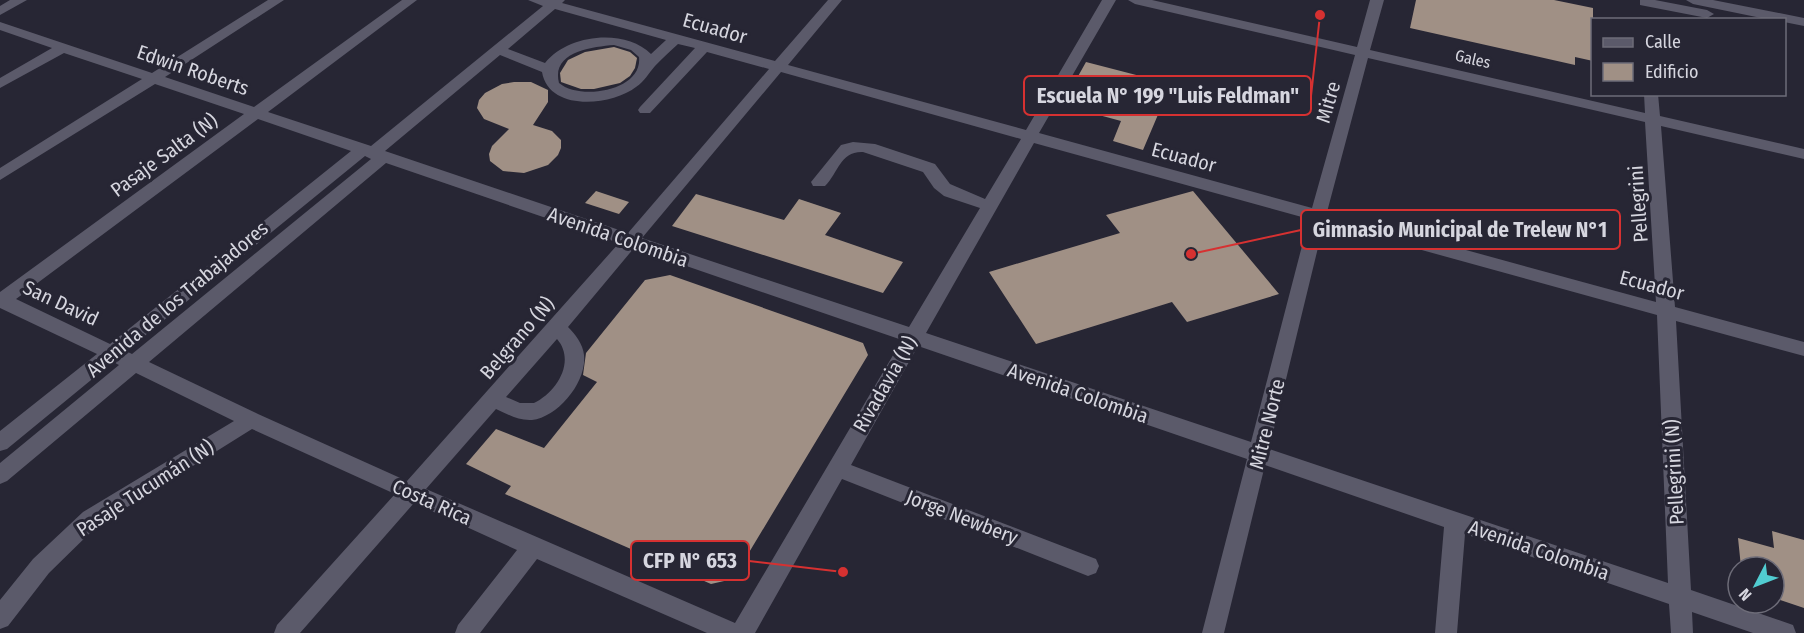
<svg xmlns="http://www.w3.org/2000/svg" width="1804" height="633" font-family="'Fira Sans Condensed',sans-serif">
	<style>
		.building { fill: #a09085 }
		.lines { fill: none; stroke-linecap: round; stroke-linejoin: round }
		.minor { fill: #5b5a6a; fill-rule: evenodd }
		.labels { text-anchor: middle; dominant-baseline: central; stroke-width: 6; stroke-linejoin: round; paint-order: stroke }
		.far-street-label { font-size: 16px; fill: #d6d6df; stroke: #272634 }
		.street-label { font-size: 20px; fill: #d6d6df; stroke: #272634 }
		.leader { fill: none; stroke: #d63131; stroke-width: 2 }
		.callout-dot { fill: #d63131; stroke: #272634; stroke-width: 2 }
		.callout { fill: #272634; stroke: #d63131; stroke-width: 2 }
		.callout-label { font-size: 21px; text-anchor: middle; font-weight: bold; fill: #d6d6df }
	</style>
	<rect width="100%" height="100%" fill="#272634"/>
	<!-- building -->
	<g class="building">
		<polygon points="1416,0 1554,0 1593,8 1593,61 1575,57 1575,65 1410,28"/>
		<polygon points="614,47 630,52 637,58 635,68 630,76 620,83 594,89 581,89 561,82 560,73 568,60 585,52"/>
		<polygon points="1086,62 1171,84 1143,150 1113,141 1121,121 1062,105"/>
		<polygon points="514,82 531,82 548,90 548,102 533,125 552,131 561,140 561,148 558,155 548,165 524,173 503,171 490,161 489,154 492,146 509,129 484,119 477,108 479,100 485,93 502,84"/>
		<polygon points="596,191 629,202 619,214 585,203"/>
		<polygon points="1193,191 1279,294 1187,322 1172,302 1036,344 989,272 1120,233 1106,215"/>
		<polygon points="696,194 784,220 799,199 841,213 825,235 903,262 883,293 672,226"/>
		<polygon points="670,275 863,343 868,355 733,579 711,584 505,494 511,486 466,464 496,429 544,448 597,382 583,375 586,353 645,280"/>
		<polygon points="1772,531 1804,540 1804,608 1774,598 1774,567 1741,567 1738,538 1774,548"/>
	</g>
	<g class="lines">
		<!-- minor -->
		<g class="minor">
			<polygon points="10,0 27,0 0,15 0,6"/>
			<path d="M268 0H284L165 77 254 107 402 0H417L268 112 371 146 543 6 528 0H565L562 3 775 61 828 0H842L788 65 1026 130 1102 0H1116L1039 133 1312 208 1355 55 1135 4 1128 0H1152L1357 47 1370 0H1384L1370 50 1645 113 1644 94H1658L1660 116 1804 149V159L1661 126 1675 307 1804 342V356L1676 321 1691 590 1793 625 1796 633H1753L1692 612 1693 633H1671L1669 604 1465 534 1457 633H1435L1444 527 1265 465 1224 633H1202L1247 459 918 346 851 465 1096 559 1099 566 1096 573 1088 576 842 479 755 633H707L537 559 480 633H455L458 625 517 550 414 503 300 633H274L277 625 395 494 252 429 97 526 49 573 8 626 0 629V600L33 559 83 512 234 421 136 373 7 481 0 484V463L119 365 113 362 7 449 0 451V431L97 354 0 308V292L244 114 155 84 0 180V168L142 79 64 53 0 88V78L52 48 0 30V22L152 73ZM555 9 666 40 651 54C625 28 568 34 545 63L508 49ZM678 44 695 48 640 107 638 110 640 113H650L707 52 769 69 628 233 385 151 500 55 542 72C549 112 611 106 636 87 645 81 648 74 655 66 662 59 670 51 678 44ZM614 45 631 50 639 57C643 91 580 101 559 83 551 52 591 47 614 45ZM1368 58 1645 122 1656 302 1327 212ZM781 72 1021 139 985 199 950 184 935 164 875 144 853 142 841 145 811 182 813 186H825C839 172 840 151 863 152L923 172 934 188 944 196 980 208 909 327 642 238ZM258 119 351 151 110 344 16 299ZM1034 143 1309 219 1251 442 926 333ZM365 156 371 159 132 354 126 351ZM386 163 619 243 407 481 258 414 149 362ZM1324 223 1657 315 1668 583 1269 449ZM634 248 902 340 735 623 426 489 496 409C507 414 519 421 532 420 558 417 587 382 584 355 583 344 575 334 568 327ZM557 339C576 361 557 392 534 403H520L506 397Z"/>
			<polygon points="1640,0 1655,0 1707,10 1714,14 1707,18 1640,5"/>
			<polygon points="1686,0 1713,0 1804,18 1804,26 1784,22 1784,20 1771,20 1693,4"/>
		</g>
	</g>
	<g class="labels">
		<!-- far-street labels -->
		<g class="far-street-label">
			<text transform="translate(1473 59) rotate(13)">Gales</text>
		</g>
		<!-- street labels -->
		<g class="street-label">
			<text transform="translate(715 28) rotate(16)">Ecuador</text>
			<text transform="translate(193 70) rotate(19)">Edwin Roberts</text>
			<text transform="translate(1328 102) rotate(-74)">Mitre</text>
			<text transform="translate(164 155) rotate(-36)">Pasaje Salta (N)</text>
			<text transform="translate(1184 157) rotate(15)">Ecuador</text>
			<text transform="translate(1638 204) rotate(-94)">Pellegrini</text>
			<text transform="translate(618 237) rotate(19)">Avenida Colombia</text>
			<text transform="translate(1652 285) rotate(15)">Ecuador</text>
			<text transform="translate(177 299) rotate(-40)">Avenida de los Trabajadores</text>
			<text transform="translate(61 303) rotate(25)">San David</text>
			<text transform="translate(517 338) rotate(-49)">Belgrano (N)</text>
			<text transform="translate(885 384) rotate(-60)">Rivadavia (N)</text>
			<text transform="translate(1078 393) rotate(19)">Avenida Colombia</text>
			<text transform="translate(1267 424) rotate(-76)">Mitre Norte</text>
			<text transform="translate(1674 472) rotate(-93)">Pellegrini (N)</text>
			<text transform="translate(145 488) rotate(-33)">Pasaje Tucumán (N)</text>
			<text transform="translate(432 502) rotate(24)">Costa Rica</text>
			<text transform="translate(962 517) rotate(21)">Jorge Newbery</text>
			<text transform="translate(1539 550) rotate(19)">Avenida Colombia</text>
		</g>
	</g>
	<!-- callouts -->
	<path class="leader" d="M1320 15L1311 96M1191 254L1301 230M843 572L749 561"/>
	<g class="callout-dot">
		<circle cx="1320" cy="15" r="6"/>
		<circle cx="1191" cy="254" r="6"/>
		<circle cx="843" cy="572" r="6"/>
	</g>
	<g class="callout">
		<rect x="1024" y="76" width="287" height="39" rx="6"/>
		<rect x="1301" y="210" width="319" height="39" rx="6"/>
		<rect x="631" y="541" width="118" height="39" rx="6"/>
	</g>
	<g class="callout-label">
		<text x="1168" y="103">Escuela N° 199 "Luis Feldman"</text>
		<text x="1460" y="237">Gimnasio Municipal de Trelew N°1</text>
		<text x="690" y="568">CFP N° 653</text>
	</g>
	<!-- legend -->
	<rect x="1591" y="18" width="195" height="78" fill="#272634" stroke="#6d6c78" stroke-width="1.5"/>
	<rect x="1603" y="38" width="30" height="9" fill="#5b5a6a" stroke="#6d6c78" stroke-width="1.5"/>
	<text x="1645" y="48" font-size="18" fill="#d6d6df">Calle</text>
	<rect x="1603" y="63" width="30" height="18" fill="#a09085" stroke="#6d6c78" stroke-width="1.5"/>
	<text x="1645" y="78" font-size="18" fill="#d6d6df">Edificio</text>
	<!-- north arrow -->
	<g transform="translate(1756 585) rotate(228)"><circle r="28" fill="#272634" stroke="#6d6c78" stroke-width="1.5"/>
	<path d="M0-4.5L10 22L0 15L-10 22Z" fill="#51ccd1"/>
	<text y="-9" font-size="16" font-weight="bold" text-anchor="middle" fill="#d6d6df">N</text>
	</g>
</svg>
